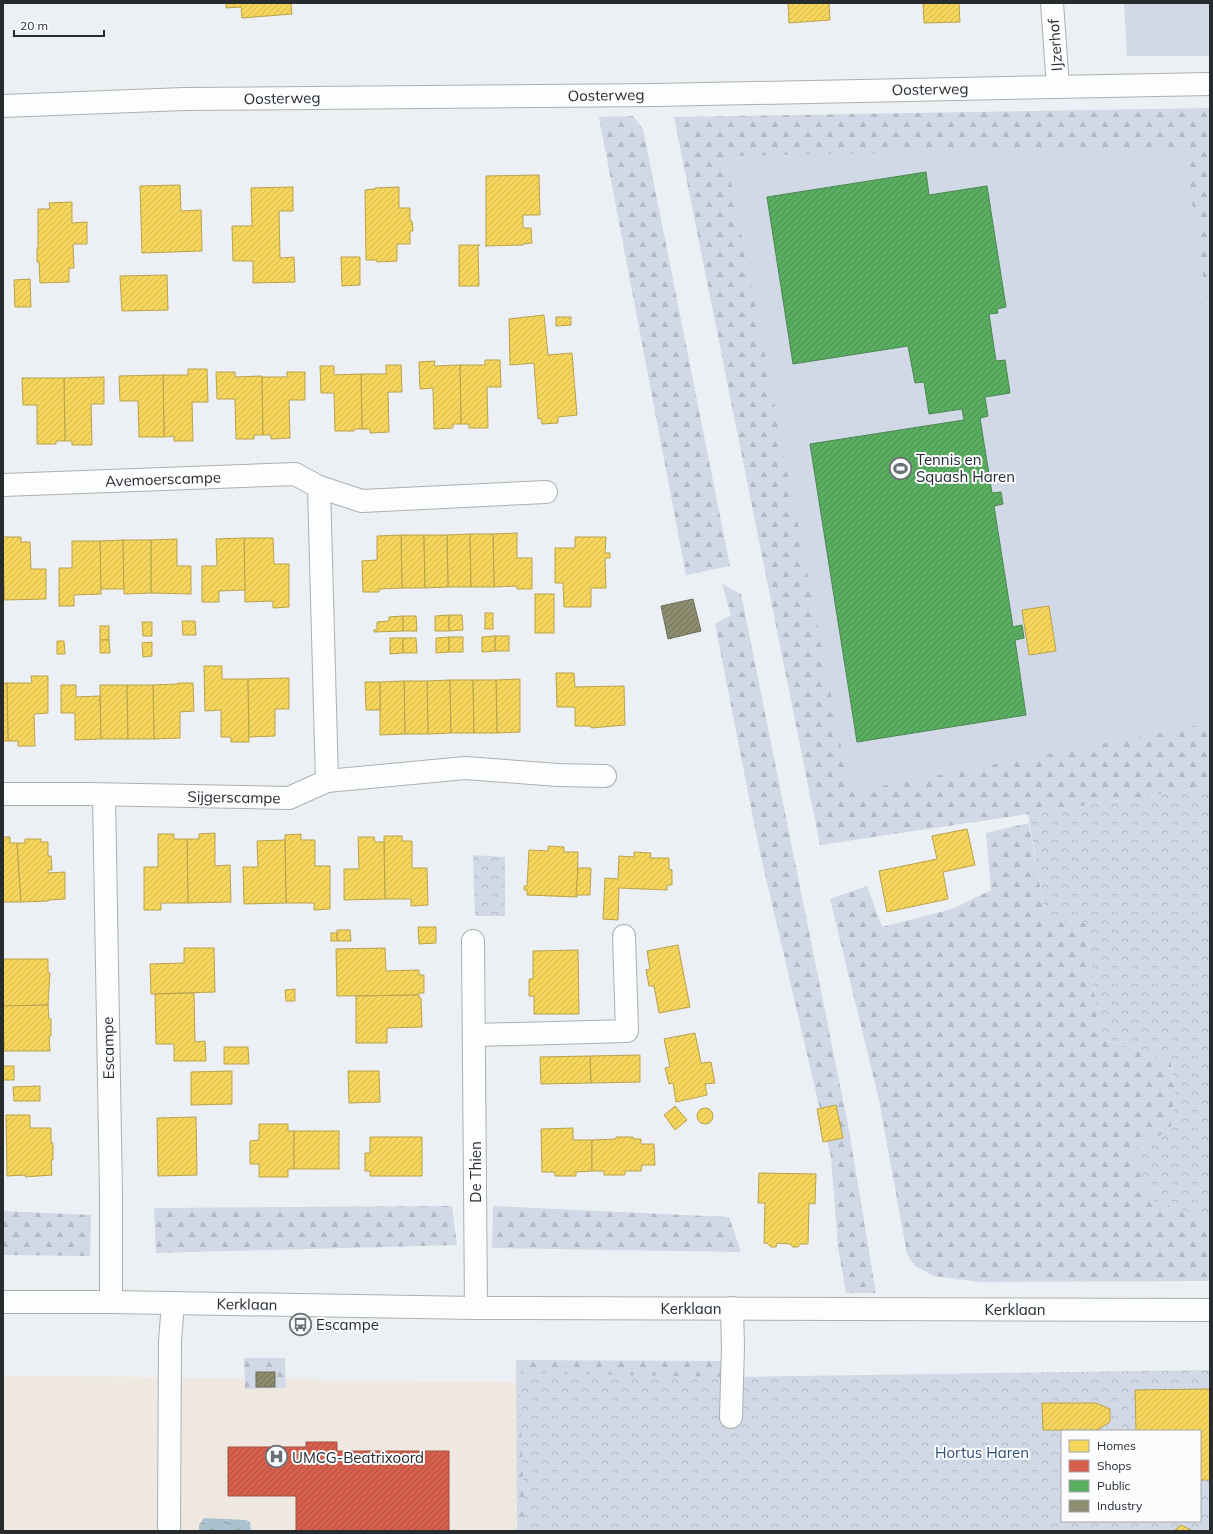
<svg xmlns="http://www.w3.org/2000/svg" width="1213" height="1534" font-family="Mulish,sans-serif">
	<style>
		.medical { fill: #efe8e0 }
		.green { fill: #d0d9e5 }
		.forest { fill: url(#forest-firs) }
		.park { fill: url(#park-crowns); fill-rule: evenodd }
		.water { fill: url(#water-ripples) }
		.homes { fill: url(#homes-hatch); stroke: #b8a24e }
		.shops { fill: url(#shops-hatch); stroke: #a25044 }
		.public { fill: url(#public-hatch); stroke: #4b8752 }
		.industry { fill: url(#industry-hatch); stroke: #6e6f5b }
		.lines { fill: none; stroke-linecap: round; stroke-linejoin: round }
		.minor-casing { stroke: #acafb2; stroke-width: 24 }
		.minor { stroke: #fcfdfd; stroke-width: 22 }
		.labels { text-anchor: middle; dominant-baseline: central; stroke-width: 4; stroke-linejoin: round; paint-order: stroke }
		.street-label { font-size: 15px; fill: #282b2e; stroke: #fafcfe }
		.poi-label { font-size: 15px; fill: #282b2e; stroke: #fafcfe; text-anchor: start }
		.park-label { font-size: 15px; fill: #305075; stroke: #fafcfe }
	</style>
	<defs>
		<pattern id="forest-firs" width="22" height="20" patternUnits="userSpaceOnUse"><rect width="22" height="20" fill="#d0d9e5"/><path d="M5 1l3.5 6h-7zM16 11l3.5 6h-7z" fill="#b3bac5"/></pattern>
		<pattern id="park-crowns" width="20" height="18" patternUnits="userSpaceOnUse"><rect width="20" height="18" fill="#d0d9e5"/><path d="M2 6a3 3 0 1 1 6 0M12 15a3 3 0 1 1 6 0" fill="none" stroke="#b3bac5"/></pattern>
		<pattern id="water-ripples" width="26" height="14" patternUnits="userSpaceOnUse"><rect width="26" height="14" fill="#aac2ce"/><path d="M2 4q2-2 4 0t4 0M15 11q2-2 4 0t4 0" fill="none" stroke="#8a9ea8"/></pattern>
		<pattern id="homes-hatch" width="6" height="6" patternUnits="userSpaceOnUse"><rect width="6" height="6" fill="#f6d55c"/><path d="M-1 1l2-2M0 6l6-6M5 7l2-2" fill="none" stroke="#d3b750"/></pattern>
		<pattern id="shops-hatch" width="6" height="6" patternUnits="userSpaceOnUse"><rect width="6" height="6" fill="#d6604d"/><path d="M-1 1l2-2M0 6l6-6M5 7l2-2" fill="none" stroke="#ae4f40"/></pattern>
		<pattern id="public-hatch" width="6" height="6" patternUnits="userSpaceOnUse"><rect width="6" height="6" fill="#5aae61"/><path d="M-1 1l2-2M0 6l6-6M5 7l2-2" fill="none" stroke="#4a8e50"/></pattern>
		<pattern id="industry-hatch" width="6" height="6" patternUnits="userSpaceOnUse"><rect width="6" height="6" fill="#8c8c6e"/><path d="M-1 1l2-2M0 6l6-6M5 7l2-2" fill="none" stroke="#72735b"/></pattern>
	</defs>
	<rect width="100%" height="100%" fill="#ecf0f4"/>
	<!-- medical -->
	<polygon class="medical" points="3,1375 545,1383 555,1531 3,1531"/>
	<!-- green -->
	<g class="green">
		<polygon points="1124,3 1210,3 1210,56 1127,56"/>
		<polygon points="1210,113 1210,751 829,809 705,133"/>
	</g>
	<!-- forest -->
	<g class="forest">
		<polygon points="1210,108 1210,324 1184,147 726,156 850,792 1210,723 1210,787 820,845 674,117"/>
		<polygon points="633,116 643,129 730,566 686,575 599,117"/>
		<polygon points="722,584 741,594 848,1125 876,1293 846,1293 838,1247 831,1157 759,848 715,624 731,615"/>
		<polygon points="1029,823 1046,920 1086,923 1100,1037 1171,1062 1175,1093 1171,1129 1201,1218 1210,1223 1210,1281 980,1282 934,1276 915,1266 907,1254 879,1100 830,899 867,886 882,927 952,909 991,890 986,833"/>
		<polygon points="452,1206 457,1245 156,1253 154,1208"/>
		<polygon points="493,1206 729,1217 741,1252 492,1248"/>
		<polygon points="3,1211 91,1215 90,1256 3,1255"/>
		<polygon points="244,1358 285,1358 286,1388 245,1389"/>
		<polygon points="516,1360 723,1361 723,1404 617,1531 513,1531 517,1529"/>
	</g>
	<!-- park -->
	<g class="park">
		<polygon points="1210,787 1210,1223 1201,1218 1153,1200 1131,1151 1171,1129 1175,1093 1171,1062 1100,1037 1086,923 1046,920 1028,814"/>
		<polygon points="473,855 505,857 505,916 475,916"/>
		<path d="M1210 1370V1531H525L519 1373 735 1377ZM1062 1431H1200V1521H1062Z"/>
	</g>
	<!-- water -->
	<polygon class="water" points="204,1518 246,1520 250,1522 251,1531 199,1531 199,1525"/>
	<!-- homes -->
	<g class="homes">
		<polygon points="226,3 291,3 292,14 242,18 241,7 226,8"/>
		<polygon points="788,3 829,3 830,20 789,23"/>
		<polygon points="923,3 959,3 960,22 924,23"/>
		<polygon points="539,175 540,215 523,215 523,228 531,228 532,243 523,244 523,245 485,246 486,245 486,176"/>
		<polygon points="180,185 181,211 201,210 202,251 142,253 140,186"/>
		<polygon points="293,187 293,211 279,211 280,258 294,257 295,282 253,283 253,261 233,261 232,226 252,226 251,188"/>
		<polygon points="399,187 399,208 410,208 410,221 412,221 413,231 410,231 410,244 397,244 397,261 377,262 377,260 366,260 365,190 375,189 375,188"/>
		<polygon points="72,202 72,223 87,222 87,244 73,244 74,268 69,268 69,282 40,283 39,262 37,262 37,248 38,248 38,209 50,209 49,203"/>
		<polygon points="459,245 480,245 478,246 479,286 459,286"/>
		<polygon points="341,257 360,257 360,285 342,286"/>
		<polygon points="167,275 168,310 122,311 120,276"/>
		<polygon points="30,279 31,307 15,307 14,280"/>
		<polygon points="544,315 548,355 572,353 577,415 558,417 558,423 542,424 541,418 538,419 534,363 510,365 509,319"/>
		<polygon points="556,317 571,317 571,325 556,326"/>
		<polygon points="485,360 500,360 501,387 487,387 488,428 469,428 469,424 461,424 460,365 485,365"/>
		<polygon points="435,361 434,366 460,365 461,424 453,424 453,428 434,429 433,388 420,389 419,362"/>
		<polygon points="386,365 401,365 402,392 388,392 389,432 370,433 370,429 362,429 361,374 386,374"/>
		<polygon points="320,366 334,366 334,375 361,374 362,429 354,429 354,431 335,431 334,393 321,393"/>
		<polygon points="188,369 207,369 208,402 192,402 193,441 174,441 174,436 164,437 163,375 188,375"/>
		<polygon points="216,372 235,372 235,377 262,376 263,435 254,435 254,439 236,439 235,399 217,399"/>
		<polygon points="287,372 305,372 305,400 289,400 290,438 271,439 271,435 263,435 262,377 287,377"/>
		<polygon points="163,375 164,437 139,437 138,401 120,401 119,376"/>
		<polygon points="104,377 104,404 91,404 92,445 72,445 72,441 65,441 64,378"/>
		<polygon points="22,378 64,378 65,441 56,441 56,444 37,444 37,405 23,405"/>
		<polygon points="517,533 517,558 532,558 532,589 517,589 517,586 494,587 493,534"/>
		<polygon points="470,534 471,587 448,587 447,535"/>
		<polygon points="470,534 493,534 494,587 471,587"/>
		<polygon points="401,535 424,535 425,588 402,588"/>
		<polygon points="401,535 402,588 379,589 379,592 363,592 362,561 377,560 377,536"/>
		<polygon points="424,535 447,535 448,587 425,588"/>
		<polygon points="3,537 21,537 21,542 30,542 31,569 46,569 46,599 4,600"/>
		<polygon points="575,537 606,537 605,553 610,553 610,558 605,558 606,588 591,588 591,607 564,607 563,583 555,583 555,548 575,548"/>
		<polygon points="244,538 273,538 274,564 289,564 289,607 273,608 273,601 245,602"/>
		<polygon points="244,538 245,590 219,591 219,602 202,602 202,566 217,566 216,539"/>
		<polygon points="177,539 177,566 191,566 191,594 151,593 151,540"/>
		<polygon points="123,540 124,589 100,589 100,541"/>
		<polygon points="123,540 151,540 151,593 124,594"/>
		<polygon points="72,541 100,541 101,594 74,595 74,606 59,606 59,568 72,568"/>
		<polygon points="3,542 4,600 3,600"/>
		<rect x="535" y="594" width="19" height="39"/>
		<polygon points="1049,606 1056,651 1029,655 1022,610"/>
		<rect x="485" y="613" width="8" height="16"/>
		<polygon points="449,615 449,631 435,631 435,616"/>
		<polygon points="449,615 462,615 463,630 449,631"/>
		<polygon points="403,616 403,631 374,632 374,630 377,629 377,622 389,621 389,617"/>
		<polygon points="403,616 416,616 417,631 403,631"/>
		<polygon points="182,621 195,621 196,635 183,635"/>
		<polygon points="142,622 152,622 152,636 143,636"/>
		<rect x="100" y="626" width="9" height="14"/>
		<rect x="495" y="636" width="14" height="15"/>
		<polygon points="495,636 495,651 482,652 482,637"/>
		<polygon points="449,637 449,652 436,653 436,638"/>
		<rect x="449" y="637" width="14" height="15"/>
		<polygon points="390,638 403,638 403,653 390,654"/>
		<polygon points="403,638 416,638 417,653 403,653"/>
		<polygon points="100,640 109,640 110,653 100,653"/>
		<polygon points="57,641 64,641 65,654 57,654"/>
		<polygon points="152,642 152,656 143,657 142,643"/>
		<polygon points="204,666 222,666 222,679 248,679 249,742 231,742 231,737 221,737 221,710 205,711"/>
		<polygon points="556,673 574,673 575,687 624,686 625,725 591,728 591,726 575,726 575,707 557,707"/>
		<polygon points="31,676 48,676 48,713 34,714 35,746 18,746 18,741 8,741 7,683 32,683"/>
		<polygon points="289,678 289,709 275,709 275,736 249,737 248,679"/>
		<polygon points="520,679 520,732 497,733 496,680"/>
		<polygon points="450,680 451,733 428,734 427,681"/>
		<polygon points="450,680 473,680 474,733 451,733"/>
		<polygon points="473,680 496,680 497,733 474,733"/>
		<polygon points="404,681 427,681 428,734 405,734"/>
		<polygon points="404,681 405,734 380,735 380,682"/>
		<polygon points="365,682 380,682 380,710 366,710"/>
		<polygon points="3,683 7,683 8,741 3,741"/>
		<polygon points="178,683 193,683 194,711 180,712 180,738 154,739 153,685 178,684"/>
		<polygon points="61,685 76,685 76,697 100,696 101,739 75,740 75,713 61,713"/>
		<polygon points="100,685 127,685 128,739 101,739"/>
		<polygon points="127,685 153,685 154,739 128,739"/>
		<polygon points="967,829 975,865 943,872 948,899 887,912 879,871 937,859 932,836"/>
		<polygon points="215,833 215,866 230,865 231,902 188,903 187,839 199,839 199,834"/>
		<polygon points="158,834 174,834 174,839 187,839 188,903 161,903 161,910 144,910 144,867 158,867"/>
		<polygon points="301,834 301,840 315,840 315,866 330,866 330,909 314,910 314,903 286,903 285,835"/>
		<polygon points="384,836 402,836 402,841 412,841 412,868 427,868 428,905 411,906 411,899 385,899"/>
		<polygon points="3,837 10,837 10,843 17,843 21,902 3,902"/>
		<polygon points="358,837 374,837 375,842 384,842 385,899 344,900 344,869 359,869"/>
		<polygon points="25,839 41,839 41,842 48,842 48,856 51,856 52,870 48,870 48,873 65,872 65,899 49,900 48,901 21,902 17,843 25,843"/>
		<polygon points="285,840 286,903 244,904 243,867 258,867 257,841"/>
		<polygon points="548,846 564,847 564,852 578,852 577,897 527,895 527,890 524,890 524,886 527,886 529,850 548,851"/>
		<polygon points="634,852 651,853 650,858 669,858 669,869 672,870 672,885 667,885 667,890 619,888 618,920 603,919 605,878 618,879 619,856 634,857"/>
		<polygon points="578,868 591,868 590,895 576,895"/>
		<polygon points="418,927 436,927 436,943 419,944"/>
		<polygon points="337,930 350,930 351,941 337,941"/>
		<rect x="331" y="933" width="6" height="8"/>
		<polygon points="678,945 690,1007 659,1013 654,986 649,986 646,970 650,969 647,951"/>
		<polygon points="184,948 214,948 215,992 151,994 150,964 184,963"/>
		<polygon points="385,948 386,971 419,970 419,975 424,975 424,993 419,993 419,995 337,996 336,949"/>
		<polygon points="578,950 579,1014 534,1014 534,996 529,996 529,979 533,979 533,951"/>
		<polygon points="3,959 48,959 48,973 50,973 48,1005 3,1006"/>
		<polygon points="295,989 295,1001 286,1001 285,990"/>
		<polygon points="194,993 195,1042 205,1041 206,1061 174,1061 174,1044 156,1044 155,994"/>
		<polygon points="419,995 419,998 421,998 422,1027 387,1028 387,1043 356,1043 356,996"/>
		<polygon points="48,1005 49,1019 51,1019 51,1036 49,1036 50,1051 4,1051 3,1006"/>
		<polygon points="695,1033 701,1063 711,1062 715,1083 705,1084 707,1095 676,1102 673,1083 669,1084 665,1068 670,1067 664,1039"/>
		<polygon points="224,1047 248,1047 249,1064 224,1064"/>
		<polygon points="640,1055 640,1082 591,1083 590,1056"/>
		<polygon points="590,1056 591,1083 541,1084 540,1057"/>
		<rect x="3" y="1066" width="11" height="14"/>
		<polygon points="232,1071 232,1104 191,1105 191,1072"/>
		<polygon points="348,1071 379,1071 380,1102 349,1103"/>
		<polygon points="40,1086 40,1101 14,1101 13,1087"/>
		<polygon points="836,1105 843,1138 823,1142 817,1109"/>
		<polygon points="675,1106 687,1120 675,1130 664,1115"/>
		<circle cx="705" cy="1116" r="8"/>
		<polygon points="6,1115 30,1115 30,1128 51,1128 51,1143 53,1143 53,1160 51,1160 52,1175 25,1177 26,1175 7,1176"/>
		<polygon points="196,1117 197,1175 158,1176 157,1118"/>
		<polygon points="259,1124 288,1124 288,1131 294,1131 294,1169 288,1169 288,1177 259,1177 259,1164 250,1164 250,1141 259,1140"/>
		<polygon points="573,1128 573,1140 592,1140 592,1171 576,1172 576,1176 555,1176 555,1172 542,1172 541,1129"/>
		<rect x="294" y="1131" width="45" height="38"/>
		<polygon points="370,1137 422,1137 422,1176 370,1176 370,1171 365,1171 365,1153 370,1153"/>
		<polygon points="616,1137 633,1137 633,1139 641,1139 641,1144 654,1144 655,1165 642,1165 641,1171 625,1171 625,1175 604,1175 604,1171 592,1171 592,1140 616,1139"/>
		<polygon points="759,1173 816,1174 815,1204 809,1203 808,1244 800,1244 798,1247 793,1247 790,1244 777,1243 776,1247 771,1247 767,1243 764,1243 765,1203 758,1203"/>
		<polygon points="1210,1389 1210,1480 1200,1480 1200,1431 1136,1431 1135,1390"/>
		<polygon points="1042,1403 1096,1403 1110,1409 1110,1422 1097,1430 1043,1430"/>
		<polygon points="1181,1525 1193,1531 1174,1531"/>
	</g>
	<!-- shops -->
	<polygon class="shops" points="306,1442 337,1442 337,1451 449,1451 449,1531 296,1531 296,1496 228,1496 228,1447 306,1447"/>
	<!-- public -->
	<polygon class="public" points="926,172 929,195 987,186 1006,307 997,309 998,313 989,314 996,361 1005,360 1010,393 985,397 988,416 980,418 992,493 1001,492 1003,504 994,506 1013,627 1022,625 1024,638 1015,640 1026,715 857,742 810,444 964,420 962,409 929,414 924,382 915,383 908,346 793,364 767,197"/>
	<!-- industry -->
	<g class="industry">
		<polygon points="693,599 701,631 668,639 661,606"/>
		<rect x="256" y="1372" width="19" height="15"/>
	</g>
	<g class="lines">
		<defs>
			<g id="minor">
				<polyline points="1052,3 1058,87"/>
				<polyline points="3,106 184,99 656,95 1210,84"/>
				<polyline points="3,485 295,474 319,487 362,501 546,492"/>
				<polyline points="319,487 327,781"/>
				<polyline points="3,794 88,794 289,798 327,781 465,768 558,775 605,776"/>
				<polyline points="104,795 111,1194 111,1302"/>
				<polyline points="473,941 476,1308"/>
				<polyline points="475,1035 627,1031 624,936"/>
				<polyline points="3,1302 111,1302 476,1308 1210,1310"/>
				<polyline points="731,1417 733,1346 732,1308"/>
				<polyline points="169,1531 170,1341 173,1303"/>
			</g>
		</defs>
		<!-- minor casing -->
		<use href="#minor" class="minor-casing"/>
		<!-- minor -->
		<use href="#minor" class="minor"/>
	</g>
	<!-- icons -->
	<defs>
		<symbol id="stadium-ring" viewBox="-11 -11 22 22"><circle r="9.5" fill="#fafcfe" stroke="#6d7073" stroke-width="1.5"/><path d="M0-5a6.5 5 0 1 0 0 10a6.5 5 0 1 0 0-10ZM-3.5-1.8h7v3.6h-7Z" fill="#6d7073"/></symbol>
		<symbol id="bus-ring" viewBox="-11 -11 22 22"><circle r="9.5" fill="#fafcfe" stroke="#6d7073" stroke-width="1.5"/><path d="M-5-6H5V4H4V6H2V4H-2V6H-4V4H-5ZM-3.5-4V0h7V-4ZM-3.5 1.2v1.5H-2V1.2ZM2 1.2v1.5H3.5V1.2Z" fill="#6d7073"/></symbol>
		<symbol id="hospital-ring" viewBox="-11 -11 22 22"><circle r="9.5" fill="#fafcfe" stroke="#6d7073" stroke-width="1.5"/><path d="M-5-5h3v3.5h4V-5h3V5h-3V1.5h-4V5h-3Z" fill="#6d7073"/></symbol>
	</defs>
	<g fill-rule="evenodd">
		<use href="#stadium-ring" x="888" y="456" width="25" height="25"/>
		<use href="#bus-ring" x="288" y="1312" width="25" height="25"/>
		<use href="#hospital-ring" x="264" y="1444" width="25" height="25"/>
	</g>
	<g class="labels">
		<!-- street labels -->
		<g class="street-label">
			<text transform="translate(1055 45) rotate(-94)">IJzerhof</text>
			<text transform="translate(930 89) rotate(-1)">Oosterweg</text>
			<text transform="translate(606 95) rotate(-1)">Oosterweg</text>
			<text transform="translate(282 98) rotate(-1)">Oosterweg</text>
			<text transform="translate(163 479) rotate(-2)">Avemoerscampe</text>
			<text transform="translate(234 797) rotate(1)">Sijgerscampe</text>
			<text transform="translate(108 1048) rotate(-91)">Escampe</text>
			<text transform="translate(475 1172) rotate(-90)">De Thien</text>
			<text transform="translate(247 1304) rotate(1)">Kerklaan</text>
			<text x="691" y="1308">Kerklaan</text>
			<text x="1015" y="1309">Kerklaan</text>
		</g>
		<!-- poi labels -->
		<g class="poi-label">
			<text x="916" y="459">Tennis en<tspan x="916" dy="17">Squash Haren</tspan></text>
			<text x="316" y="1324">Escampe</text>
			<text x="292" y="1457">UMCG-Beatrixoord</text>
		</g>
		<!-- park labels -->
		<g class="park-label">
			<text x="982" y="1452">Hortus Haren</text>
		</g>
	</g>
	<!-- border -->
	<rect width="1213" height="1534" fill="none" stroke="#282b2e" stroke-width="8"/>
	<!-- legend -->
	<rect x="1061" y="1430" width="140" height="92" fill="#fafcfe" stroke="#a6a8ab"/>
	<rect x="1069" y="1440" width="20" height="12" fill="#f6d55c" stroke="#a6a8ab"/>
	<text x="1097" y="1450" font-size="12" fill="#282b2e">Homes</text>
	<rect x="1069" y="1460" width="20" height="12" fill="#d6604d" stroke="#a6a8ab"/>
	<text x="1097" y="1470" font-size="12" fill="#282b2e">Shops</text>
	<rect x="1069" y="1480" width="20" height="12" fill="#5aae61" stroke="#a6a8ab"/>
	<text x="1097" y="1490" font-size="12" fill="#282b2e">Public</text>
	<rect x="1069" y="1500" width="20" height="12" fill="#8c8c6e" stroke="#a6a8ab"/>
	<text x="1097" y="1510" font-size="12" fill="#282b2e">Industry</text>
	<!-- scale -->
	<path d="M14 30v6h90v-6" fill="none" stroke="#282b2e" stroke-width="2"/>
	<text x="20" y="30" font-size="12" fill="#282b2e" stroke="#fafcfe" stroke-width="3" paint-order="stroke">20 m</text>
</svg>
